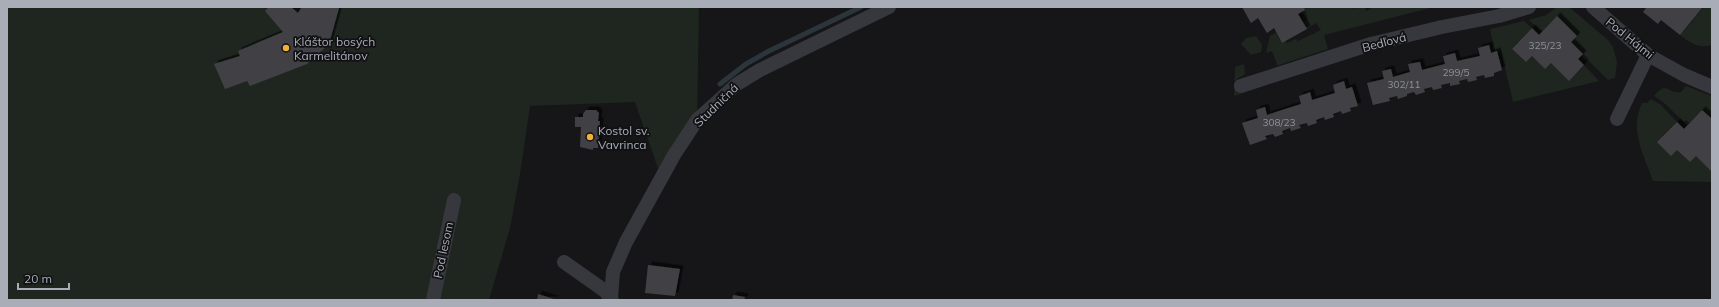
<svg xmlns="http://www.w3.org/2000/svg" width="1719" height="307" font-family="Mulish,sans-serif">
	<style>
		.green { fill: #1e261f }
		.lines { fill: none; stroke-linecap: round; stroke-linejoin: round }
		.stream { stroke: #2c353c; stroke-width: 5 }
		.building { fill: #404145; filter: url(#shadow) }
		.minor { stroke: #37383d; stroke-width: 14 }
		.poi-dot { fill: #f2b134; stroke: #111113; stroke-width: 1.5 }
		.labels { text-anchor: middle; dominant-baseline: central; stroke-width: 3.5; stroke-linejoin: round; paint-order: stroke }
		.number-label { font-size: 10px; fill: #8e929b }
		.street-label { font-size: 12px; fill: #a8adb8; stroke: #111113 }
		.poi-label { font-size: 12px; fill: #a8adb8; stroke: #111113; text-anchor: start }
	</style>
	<defs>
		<filter id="shadow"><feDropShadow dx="3.5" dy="-3.5" stdDeviation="0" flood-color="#0009"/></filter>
	</defs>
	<rect width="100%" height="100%" fill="#161618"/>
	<!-- green -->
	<g class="green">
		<polygon points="7,7 699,7 697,120 661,177 635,102 530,106 520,174 510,228 489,300 7,300"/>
		<polygon points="1304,7 1353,7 1354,9 1358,7 1364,7 1367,11 1373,7 1434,7 1324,35 1328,49 1276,66 1277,64 1272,51 1266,53 1270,36 1276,33 1282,43 1286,41 1287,43 1296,39 1298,41 1321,30 1316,23 1307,29 1303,22 1308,19"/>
		<polygon points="1557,7 1569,7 1608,40 1613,47 1617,62 1615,78 1608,80 1588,60 1589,59 1571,42 1577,36 1557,17 1542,32 1529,20 1546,15"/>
		<path d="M1701 7H1712V45C1699 49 1690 43 1680 35L1702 8Z"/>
		<polygon points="1524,21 1532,28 1512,49 1526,62 1532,56 1545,69 1551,63 1569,80 1584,65 1599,81 1513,102 1501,51 1495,52 1490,29"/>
		<polygon points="1256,36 1262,45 1261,52 1251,55 1241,44 1246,38"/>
		<polygon points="1244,64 1245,74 1237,79 1241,94 1234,96 1235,67"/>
		<path d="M1686 86 1712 96V119L1702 110 1690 123 1686 120 1684 122 1663 102 1654 96C1667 80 1667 94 1681 92Z"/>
		<path d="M1651 99 1661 105 1677 122 1657 142 1677 150 1690 162 1696 156 1712 172V182L1653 181C1644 155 1629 130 1642 103H1647Z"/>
	</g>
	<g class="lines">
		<!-- stream -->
		<polyline class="stream" points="720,84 746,64 769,51 861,7"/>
	</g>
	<!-- building -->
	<g class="building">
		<polygon points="269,7 291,7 298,13 302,7 339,8 329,44 307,64 250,86 247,81 225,89 214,64 240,56 238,51 283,32 265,11"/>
		<polygon points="1242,7 1304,7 1305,10 1298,14 1307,29 1282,43 1274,28 1267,33 1258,18 1251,23"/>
		<polygon points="1645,7 1701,7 1702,8 1680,35 1661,20 1658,24 1643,12 1646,8"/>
		<polygon points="1557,16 1577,36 1571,42 1583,54 1578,59 1584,65 1569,81 1551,63 1545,69 1532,56 1526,62 1512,49 1532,28 1539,35"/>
		<polygon points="1489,45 1491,53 1497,51 1502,70 1494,73 1494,76 1485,78 1484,75 1476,77 1477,80 1468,82 1467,79 1459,81 1460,84 1450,86 1450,83 1441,85 1442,88 1433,90 1432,87 1424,89 1425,92 1416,95 1414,92 1407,94 1407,96 1398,99 1397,96 1389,98 1390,101 1373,105 1367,83 1384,79 1382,71 1391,69 1393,77 1410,72 1408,64 1420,62 1422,70 1445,64 1443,56 1444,56 1455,53 1457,61 1480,56 1478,48"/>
		<polygon points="1344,81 1346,89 1352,87 1358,106 1350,108 1351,111 1342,114 1341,111 1333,114 1334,117 1325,120 1324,117 1316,120 1317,123 1308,126 1307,123 1299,125 1301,128 1291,131 1290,128 1282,131 1283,134 1275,137 1273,134 1265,136 1267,139 1250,145 1242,123 1258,118 1256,110 1265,107 1267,115 1282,110 1301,104 1299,96 1308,93 1310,92 1312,100 1335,93 1333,85"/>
		<polygon points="586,110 596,110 599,113 598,121 600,121 598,148 593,148 593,150 580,147 581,127 575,127 575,117 583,117 583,114"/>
		<polygon points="1702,110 1712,119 1712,172 1696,156 1690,162 1677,150 1671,156 1657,142 1677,122 1684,129"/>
		<polygon points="648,265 680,269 675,296 645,293"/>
		<polygon points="538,294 557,300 537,300"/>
		<polygon points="733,295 745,297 744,300 732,300"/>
	</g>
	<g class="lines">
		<!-- minor -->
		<g class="minor">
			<polyline points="1593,7 1648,55 1684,75 1712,87"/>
			<polyline points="1241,86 1371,44 1442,27 1499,16 1529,7"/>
			<polyline points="1617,119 1648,55"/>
			<polyline points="564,262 605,291 612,300"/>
			<polyline points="611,298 613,272 626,242 674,155 697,120 737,84 760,70 889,7"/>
			<polyline points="433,300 454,200"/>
		</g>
	</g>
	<!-- markers -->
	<g class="poi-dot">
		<circle cx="286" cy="48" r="4"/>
		<circle cx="590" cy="137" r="4"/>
	</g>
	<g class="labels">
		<!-- number labels -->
		<g class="number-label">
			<text x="1545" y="45">325/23</text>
			<text x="1456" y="72">299/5</text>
			<text x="1404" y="84">302/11</text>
			<text x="1279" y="122">308/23</text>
		</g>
		<!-- street labels -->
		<g class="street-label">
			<text transform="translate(1630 38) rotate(39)">Pod Hájmi</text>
			<text transform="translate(1384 42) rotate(-15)">Bedľová</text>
			<text transform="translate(716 105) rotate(-44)">Studničná</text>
			<text transform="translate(443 250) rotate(-78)">Pod lesom</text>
		</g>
		<!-- poi labels -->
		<g class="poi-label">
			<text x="294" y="41">Kláštor bosých<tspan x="294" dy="14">Karmelitánov</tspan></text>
			<text x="598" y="130">Kostol sv.<tspan x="598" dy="14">Vavrinca</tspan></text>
		</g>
	</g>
	<!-- border -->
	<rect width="1719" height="307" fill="none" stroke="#a8adb8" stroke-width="16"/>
	<!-- scale -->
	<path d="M18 283v6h51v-6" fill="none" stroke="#a8adb8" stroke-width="2"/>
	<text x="24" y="283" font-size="12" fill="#a8adb8" stroke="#111113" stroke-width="3" paint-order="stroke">20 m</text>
</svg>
